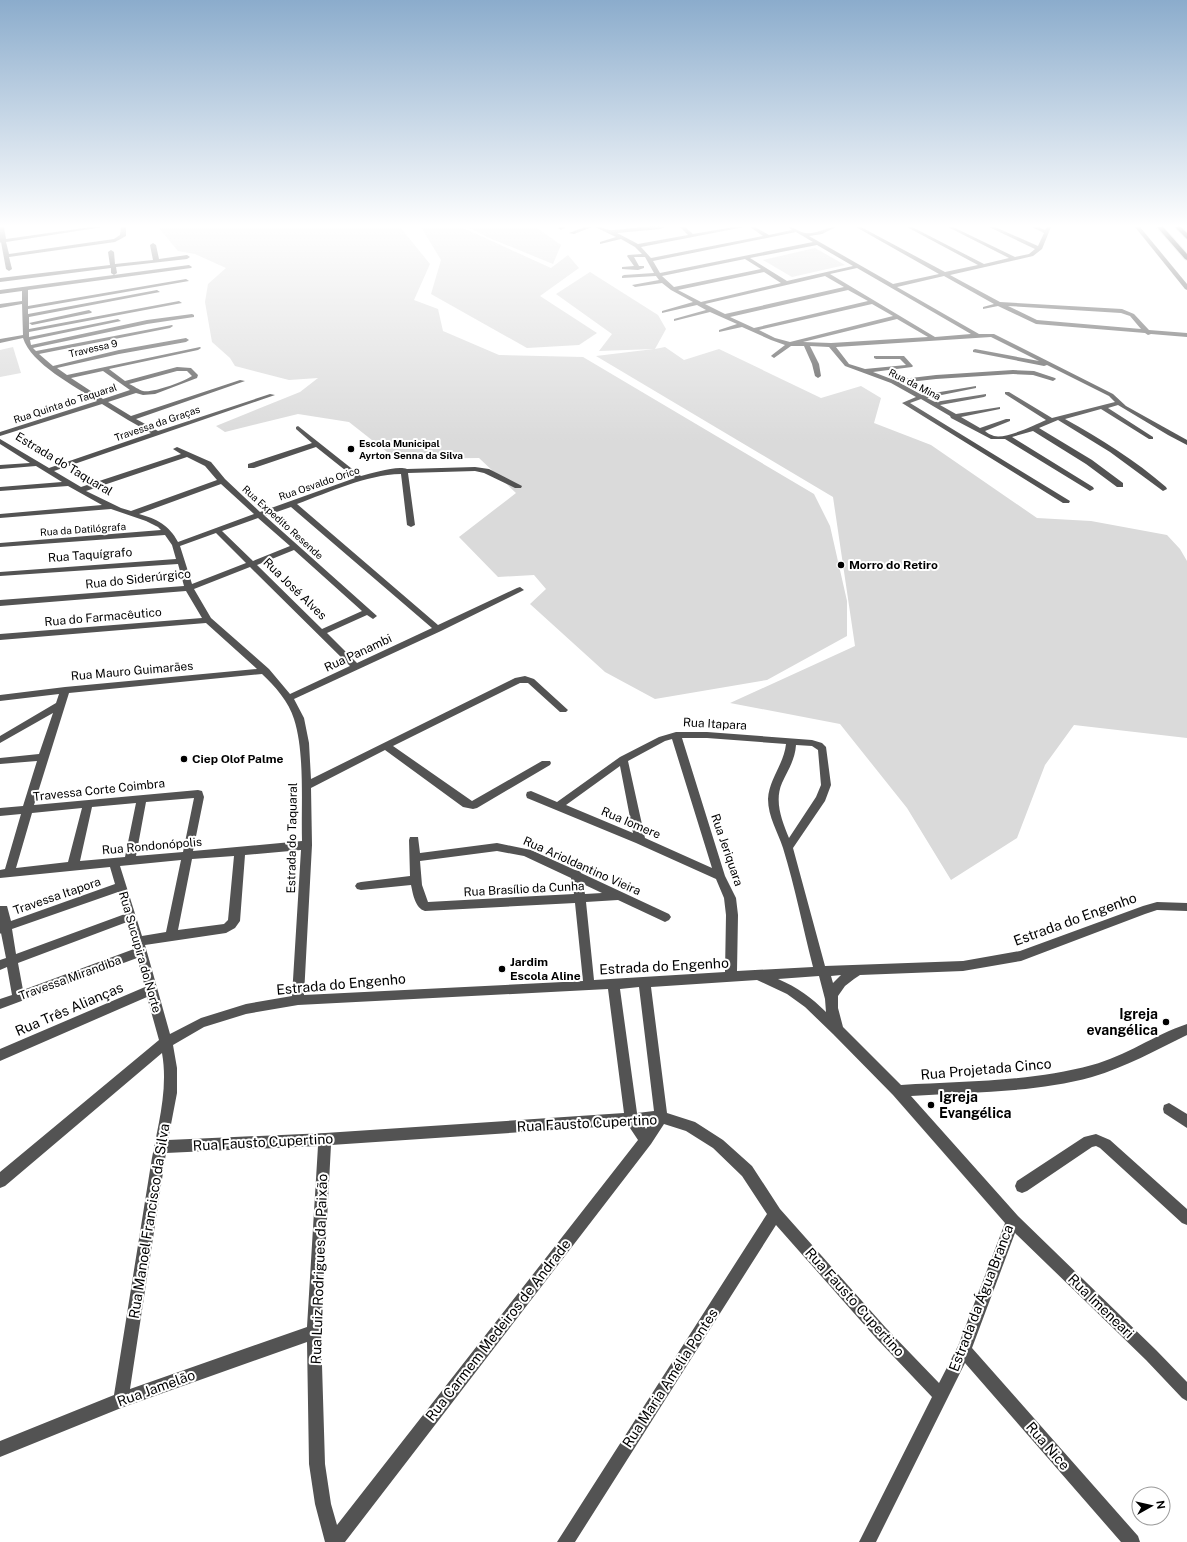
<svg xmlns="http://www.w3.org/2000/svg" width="1187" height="1542" font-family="'Public Sans',sans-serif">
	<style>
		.green { fill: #dadada }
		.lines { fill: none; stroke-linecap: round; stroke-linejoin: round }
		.highway-casing { stroke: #dbdbdb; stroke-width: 2 }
		.minor { fill: #535353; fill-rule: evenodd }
		.highway { fill: #000; fill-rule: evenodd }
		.poi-dot { fill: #000; stroke: #fff; stroke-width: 1.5 }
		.labels { text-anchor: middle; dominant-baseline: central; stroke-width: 4; stroke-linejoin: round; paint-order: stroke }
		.far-street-label { font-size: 10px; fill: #000; stroke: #fff }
		.far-poi-label { font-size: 10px; font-weight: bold; fill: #000; stroke: #fff; text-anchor: start }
		.street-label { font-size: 12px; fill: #000; stroke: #fff }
		.poi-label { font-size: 12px; font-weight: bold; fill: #000; stroke: #fff; text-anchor: start }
		.near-street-label { font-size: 14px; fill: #000; stroke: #fff }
		.near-poi-label { font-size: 14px; font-weight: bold; fill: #000; stroke: #fff; text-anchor: end }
	</style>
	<rect width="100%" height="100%" fill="#fff"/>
	<!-- green -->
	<g class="green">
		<polygon points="158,227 400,227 430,264 414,300 438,309 443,331 499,355 583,357 814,494 830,526 847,601 847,636 767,680 655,699 605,672 530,604 546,589 534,575 498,577 459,537 516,493 479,458 396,459 349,422 298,414 225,432 216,426 300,392 318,378 289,380 235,366 230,358 212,342 205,302 208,284 226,268 195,254 178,251"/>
		<polygon points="421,227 461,227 551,268 568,255 579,268 540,296 597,333 579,345 527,348 431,294 441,260"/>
		<polygon points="468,227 536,227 561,245 553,264 487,237"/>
		<polygon points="815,248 845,265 792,277 763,260"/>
		<polygon points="590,272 658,315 666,329 655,349 665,347 684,360 719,349 821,398 861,386 881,398 874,423 931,445 1037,518 1091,521 1167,535 1180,549 1187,561 1187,738 1074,725 1045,765 1017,838 951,880 907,808 840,724 730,703 855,646 833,497 596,356 654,349 599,351 612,334 556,294"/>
		<polygon points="13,347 21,373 0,377 0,350"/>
	</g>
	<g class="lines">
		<defs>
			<g id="highway">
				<polygon points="1157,227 1163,227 1187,254 1187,260 1185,259"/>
				<polygon points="1175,227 1181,227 1187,233 1187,239"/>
			</g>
		</defs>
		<!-- highway casing -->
		<use href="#highway" class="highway-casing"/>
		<!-- minor -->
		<g class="minor">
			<polygon points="0,227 4,227 6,239 91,227 103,227 6,242 9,254 114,239 120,235 121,227 126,227 126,236 115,242 9,257 12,269 9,271 6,269 1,242 0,243"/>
			<polygon points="560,227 566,227 561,230 558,228"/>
			<polygon points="585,227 592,227 574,234 569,233"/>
			<path d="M595 227C602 226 607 231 613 230 630 229 647 225 664 227L661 229 617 233 638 244 688 235 680 227H685L693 234 734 227H744L641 247 651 258 763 236 750 227H755L769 235 792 230 788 227C795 227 799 232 805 233 816 235 826 227 836 227L822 234 809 236 893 284 939 274 856 227H861L945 272 978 265 907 227H912L984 264 1009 258 948 227H953L1015 257 1029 254 1035 249 989 227H995L1038 246 1044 233 1032 227H1038L1045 230 1047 227H1051L1042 249 1033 256 950 275 1000 302 1122 309 1134 314 1149 330 1187 333V337L1151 334 1148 335 1145 333 1036 324 998 306 983 309V307L994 304 944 276 897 287 979 334H994L1113 394 1126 406 1187 440V445L1168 435 1118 405 1108 408 1153 437V439H1149L1101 409 1065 419C1101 439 1135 460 1166 487L1167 489 1163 491 1110 452 1058 420 1039 428 1092 460 1123 483V487H1117L1086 464 1033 431 1012 437 1093 487 1094 489 1090 491 1005 439H991L951 418 950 416 921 399 910 403 1070 501 1069 503H1063L902 403 916 397 891 383 845 366 829 347 810 346 819 364 821 376 818 378 815 376 812 364 804 346H791L774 358 771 356 772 355 785 345 771 340 742 327 719 332V330L737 324 710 312 674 321V319L706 310 697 305 662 313V311L693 302 671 290 662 283 635 287 632 285 659 280 656 276 622 278V276L624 275 654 273 645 257H634L639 266H644V268L638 270 622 269V267L634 266 627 256 628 255 642 254 635 247 621 239 600 244V242L616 237ZM796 232 813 242 660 273 653 261ZM817 245 853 266 787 281 750 258ZM745 259 761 269 674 287 662 276ZM857 268 971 334 935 337 830 274ZM764 272 781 283 701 302 678 290ZM825 276 844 287 725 314 705 304ZM848 290 868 301 754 328 730 317ZM872 304 893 316 790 342 775 338 759 330ZM1008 306 1121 313 1130 316 1141 329 1037 320ZM897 319 928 337 831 343 803 342ZM991 337 1039 361 975 349 973 350V352L1044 366 1047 365 1109 396 1115 402 1052 418 1009 392H1005V394L1046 420C1034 425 1007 439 994 436 991 435 987 433 985 431L1010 421V419H1006L980 428 961 417 1000 409V407L956 414 940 405 984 397 986 396V394L935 402 927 398 976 388V386L922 395 900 383 936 379 1013 374 1033 375 1053 381 1056 379 1055 378 1034 371 1013 370 936 375 894 380 873 372 912 367 913 366 904 356H874V358L876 359H900L906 365 865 369 849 364 836 347Z"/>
			<polygon points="1135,227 1140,227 1187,284 1187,290 1185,289"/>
			<polygon points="153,243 156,245 159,259 187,255 190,257 187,259 116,267 117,273 114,275 111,273 111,268 0,282 0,278 110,265 108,252 111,250 114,252 115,264 153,260 150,245"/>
			<path d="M189 265 192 267 191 268 28 290V306L186 279 189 281 28 309V314L157 290 160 292 29 317V329L179 301 182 303 29 332V337L118 319 121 321 30 340 31 345 147 320 192 314 194 315V317L147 324 33 348 36 351 172 325 173 326 170 328 39 354 53 366 119 350 186 338 189 340 186 342 119 354 57 368 67 375 200 347 201 348 198 350 109 369 125 381 177 367 191 368 198 375 197 378 155 394 143 395 136 393 108 402 131 416 240 380 245 381 136 419 158 431 270 394 275 395 54 471 81 487 181 454 173 449 177 447 211 462 225 479 260 512 355 478 316 447 254 468H248V464L312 443 296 429V427L298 426 361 476C372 473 398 465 407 469L475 467 489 469 522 486 521 488H515L484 473 475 471 408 473 415 525 411 527 407 525 401 474C365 475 330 492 297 504L438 625 517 588 520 587 524 590 441 631 294 699 304 718 309 743 311 779 515 678 525 676 534 679 568 710 566 712H560L528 683H520L393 746 472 801 542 761H550L551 763 550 765 477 808 473 809 463 807 385 750 311 788 312 845 304 995 583 981 575 903 425 911C415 908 413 894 411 885L361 890 357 889 355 886 357 883 361 882 410 876 409 840 410 837H418L420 853 497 843 531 850 575 870 580 871 581 873 669 914 671 917 669 920 665 922 618 900 586 902 594 980 725 972 726 915 724 898 716 879 636 843 527 798 526 795 527 792 531 791 557 802 620 757 659 737 676 732H707L812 740 822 743 826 747 831 785 825 801 793 848 825 966 963 961 1020 951 1143 906 1157 902 1187 903V911L1157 910 1145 914 1021 961 963 971 860 975 854 979 845 986 838 996V1008L843 1027 901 1085C964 1081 1030 1082 1092 1065 1126 1056 1154 1035 1187 1024V1035C1156 1050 1126 1067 1092 1077 1034 1093 971 1092 911 1096L1018 1216 1156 1350 1187 1382V1401L1182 1398 1146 1360 1015 1233 972 1348 1138 1536 1140 1542H1121L965 1363 876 1542H859L932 1397 876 1338 776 1225 575 1542H557L767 1214 742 1176 713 1148 686 1131 664 1124 651 1144 345 1542H325L315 1504 309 1464 307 1342 121 1408 0 1457V1441L114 1395C126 1320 138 1245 150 1170 156 1131 169 1093 162 1053L5 1186 0 1188V1172L159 1040 147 997 0 1061V1049L145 987 137 958 0 1009V999L12 995 7 967 0 970V960L6 958 1 933 0 934V906H7L11 921 115 884 110 867 0 878V870L5 869 21 814 0 816V808L23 806 37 761 0 764V758L39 754 53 713 0 743V736L56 703 59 694 0 701V695L65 687 257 669 206 623 0 640V634L202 618 186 591 0 606V600L184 586 178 564 0 576V572L176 559 172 545 165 535 0 547V543L161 530 158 527 146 521 111 509 0 518V514L102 505 68 486 0 491V487L62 482 36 466 0 469V465L30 463 0 444V439L49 468 151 433 128 420 102 404 0 436V432L97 401C75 386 31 364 23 338L0 343V339L23 335 22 304 0 308V304L22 301V291L0 294V290ZM103 371 130 390 103 399 71 378ZM177 371H187L192 376C183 382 153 393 143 391 139 390 134 386 129 384ZM187 457 205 466 217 480 131 511 121 508 86 491ZM221 484 254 514 178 542C169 525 157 519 139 514ZM291 507 432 628 357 663 327 633 367 615 373 619 377 616 265 516ZM258 518 290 546 253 561 222 531ZM216 533 246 563 192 584 180 546ZM294 550 362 611 322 629 257 565ZM250 567 350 666 290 694 269 669 211 618 194 589ZM262 674C275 686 289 702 294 719 305 753 301 805 302 841L193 851 204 797 202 791 198 790 34 805 69 693ZM682 738H707L786 744C784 764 769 779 768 799 768 817 778 832 783 848 795 887 803 928 813 967L737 971 738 915 736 898 725 876ZM672 739 712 868 645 838 628 761 665 741ZM796 745 812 746 818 750 821 785 816 797 789 838C782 821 774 801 782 783 788 770 795 760 796 745ZM620 766 633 833 566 805ZM194 798 183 852 136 856 146 802ZM136 803 125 857 80 861 92 807ZM82 808 68 862 16 868 32 813ZM301 850 292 996 246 1004 201 1018 170 1034 145 945 226 933 235 928 240 921 245 855ZM497 851 524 856 571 878 574 894 428 902 422 885 420 861ZM234 856 228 920 224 924 178 930 192 859ZM181 860 166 932 142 936 120 866ZM583 884 602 893 585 894ZM118 892 125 914 16 954 12 929ZM127 922 134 949 23 990 18 963ZM841 975 833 983 831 976ZM819 976 825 999 826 1012C812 998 797 987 778 979ZM757 980 787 994 805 1007 833 1034 893 1095 1005 1223 958 1346 939 1383 886 1328 780 1209 752 1166 723 1140 695 1122 667 1113 651 987ZM639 987 654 1111 637 1113 620 989ZM608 989 624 1113 325 1133 168 1140 177 1093V1068L173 1045 204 1027 246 1014 298 1005ZM643 1124H649L646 1129ZM628 1125 638 1140 337 1525 331 1504 325 1464 321 1332 331 1145ZM318 1146 307 1327 130 1389 166 1153Z"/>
			<polygon points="89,310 92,312 91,313 32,325 29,323"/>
			<polygon points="1169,1103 1187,1114 1187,1128 1164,1113 1163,1109 1164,1105"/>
			<polygon points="1096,1134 1110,1140 1187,1209 1187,1225 1182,1223 1100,1148 1096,1146 1092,1147 1027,1191 1022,1193 1017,1191 1015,1186 1017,1181 1084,1137"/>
		</g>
		<!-- highway -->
		<use href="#highway" class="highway"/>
	</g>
	<!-- sky -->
	<linearGradient id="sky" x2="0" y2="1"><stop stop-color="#8baccc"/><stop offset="0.51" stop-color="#fff"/><stop offset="1" stop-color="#fff" stop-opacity="0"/></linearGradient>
	<rect width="1187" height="443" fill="url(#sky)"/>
	<!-- markers -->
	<g class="poi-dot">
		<circle cx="351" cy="449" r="4"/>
		<circle cx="841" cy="565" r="4"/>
		<circle cx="184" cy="759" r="4"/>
		<circle cx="502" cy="969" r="4"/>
		<circle cx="1166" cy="1022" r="4"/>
		<circle cx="931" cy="1105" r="4"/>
	</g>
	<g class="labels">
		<!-- far-street labels -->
		<g class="far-street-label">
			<text transform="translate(93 348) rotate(-13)">Travessa 9</text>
			<text transform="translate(915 384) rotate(27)">Rua da Mina</text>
			<text transform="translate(65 403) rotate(-18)">Rua Quinta do Taquaral</text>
			<text transform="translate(157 423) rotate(-19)">Travessa da Graças</text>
			<text transform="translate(319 483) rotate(-19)">Rua Osvaldo Orico</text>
			<text transform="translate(283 522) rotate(42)">Rua Expedito Resende</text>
			<text transform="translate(83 529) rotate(-4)">Rua da Datilógrafa</text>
		</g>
		<!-- far-poi labels -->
		<g class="far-poi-label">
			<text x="359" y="443">Escola Municipal<tspan x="359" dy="12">Ayrton Senna da Silva</tspan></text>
		</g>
		<!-- street labels -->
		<g class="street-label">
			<text transform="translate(64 464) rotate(31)">Estrada do Taquaral</text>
			<text transform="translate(90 555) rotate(-4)">Rua Taquígrafo</text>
			<text transform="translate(138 579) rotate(-6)">Rua do Siderúrgico</text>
			<text transform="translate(295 589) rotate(44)">Rua José Alves</text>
			<text transform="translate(103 617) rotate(-5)">Rua do Farmacêutico</text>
			<text transform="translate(358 653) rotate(-25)">Rua Panambi</text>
			<text transform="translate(132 671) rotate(-5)">Rua Mauro Guimarães</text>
			<text transform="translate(715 724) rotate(3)">Rua Itapara</text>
			<text transform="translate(99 790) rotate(-6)">Travessa Corte Coimbra</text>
			<text transform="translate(631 823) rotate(23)">Rua Iomere</text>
			<text transform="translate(292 838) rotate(-89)">Estrada do Taquaral</text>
			<text transform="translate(152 846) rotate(-5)">Rua Rondonópolis</text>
			<text transform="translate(727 850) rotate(71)">Rua Jeriquara</text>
			<text transform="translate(582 866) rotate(24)">Rua Arioldantino Vieira</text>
			<text transform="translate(524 889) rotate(-3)">Rua Brasílio da Cunha</text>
			<text transform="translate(57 896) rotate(-19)">Travessa Itapora</text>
			<text transform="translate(140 952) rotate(74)">Rua Sucupira do Norte</text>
			<text transform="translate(70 978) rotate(-20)">Travessa Mirandiba</text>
		</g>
		<!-- poi labels -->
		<g class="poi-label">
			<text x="849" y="565">Morro do Retiro</text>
			<text x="192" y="759">Ciep Olof Palme</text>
			<text x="510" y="962">Jardim<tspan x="510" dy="14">Escola Aline</tspan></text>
		</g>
		<!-- near-street labels -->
		<g class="near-street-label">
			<text transform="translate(1075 919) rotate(-20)">Estrada do Engenho</text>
			<text transform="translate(664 966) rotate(-3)">Estrada do Engenho</text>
			<text transform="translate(341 984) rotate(-5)">Estrada do Engenho</text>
			<text transform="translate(69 1009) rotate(-23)">Rua Três Alianças</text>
			<text transform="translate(986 1069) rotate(-5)">Rua Projetada Cinco</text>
			<text transform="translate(587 1123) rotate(-3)">Rua Fausto Cupertino</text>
			<text transform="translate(263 1142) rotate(-3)">Rua Fausto Cupertino</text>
			<text transform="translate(149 1221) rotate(-81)">Rua Manoel Francisco da Silva</text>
			<text transform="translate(319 1269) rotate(-88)">Rua Luiz Rodrigues da Paixão</text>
			<text transform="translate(981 1298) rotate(-69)">Estrada da Água Branca</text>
			<text transform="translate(855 1302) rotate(48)">Rua Fausto Cupertino</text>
			<text transform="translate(1101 1306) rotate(44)">Rua Imeneari</text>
			<text transform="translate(498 1330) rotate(-52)">Rua Carmem Medeiros de Andrade</text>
			<text transform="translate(670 1378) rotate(-57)">Rua Maria Amélia Pontes</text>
			<text transform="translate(156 1388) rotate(-20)">Rua Jamelão</text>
			<text transform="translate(1048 1446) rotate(49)">Rua Nice</text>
		</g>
		<!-- near-poi labels -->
		<g class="near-poi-label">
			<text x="1158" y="1014">Igreja<tspan x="1158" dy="16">evangélica</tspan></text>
			<text x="939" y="1097" text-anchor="start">Igreja<tspan x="939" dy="16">Evangélica</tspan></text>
		</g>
	</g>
	<!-- north arrow -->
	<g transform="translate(1151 1506) rotate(82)"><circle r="19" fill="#ffffff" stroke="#999999"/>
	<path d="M0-3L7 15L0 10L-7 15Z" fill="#000000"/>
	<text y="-6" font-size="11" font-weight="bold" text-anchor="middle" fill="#000000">N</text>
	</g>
</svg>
